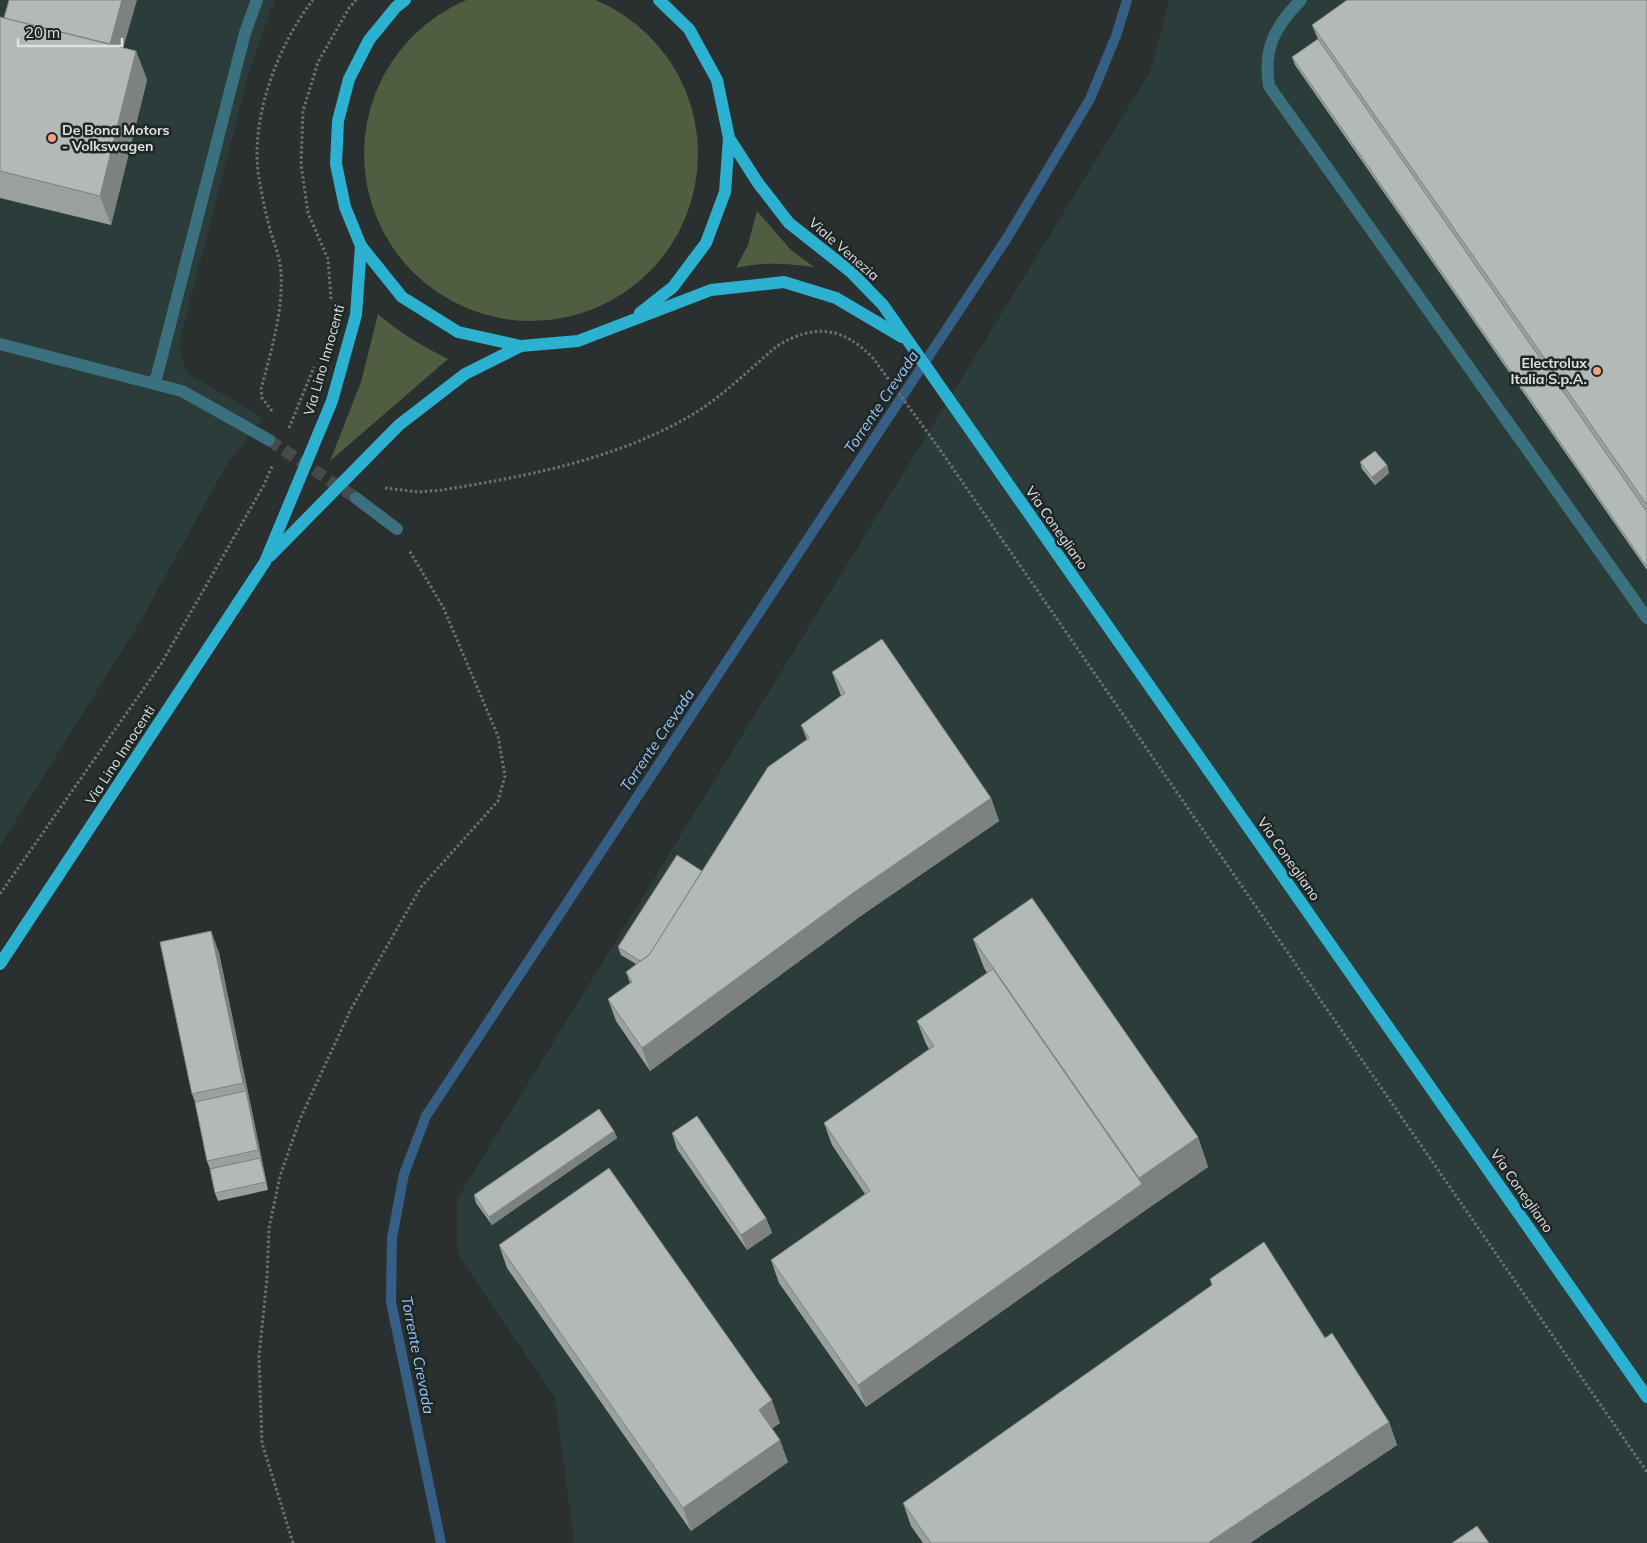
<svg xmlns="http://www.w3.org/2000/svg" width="1647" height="1543" font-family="Mulish,sans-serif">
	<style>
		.built { fill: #2c3c3a }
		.grass { fill: #4f5e40 }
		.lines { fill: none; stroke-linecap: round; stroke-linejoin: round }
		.stream { stroke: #355f84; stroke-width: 10 }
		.minor-tunnel { stroke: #444b4a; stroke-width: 12; stroke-dasharray: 12 6; stroke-linecap: butt }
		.path { stroke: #6b7171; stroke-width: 3; stroke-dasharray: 2.5 2.5; stroke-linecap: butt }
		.minor { stroke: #3b717f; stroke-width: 12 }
		.major { stroke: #2cb1d0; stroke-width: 12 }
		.wall { fill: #9aa09d }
		.shaded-wall { fill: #7d827f }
		.building { fill: #b3bab6; stroke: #7d827f }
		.poi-dot { fill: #f3a082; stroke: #1f2626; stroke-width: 2 }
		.labels { text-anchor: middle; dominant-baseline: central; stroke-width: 5; stroke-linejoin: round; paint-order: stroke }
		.poi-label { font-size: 14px; font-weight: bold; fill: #dce1e1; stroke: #1f2626; text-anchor: start }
		.street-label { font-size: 14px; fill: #dce1e1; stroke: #1f2626 }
		.water-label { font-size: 15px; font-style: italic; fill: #95c8f8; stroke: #1f2626 }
	</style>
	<rect width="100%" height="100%" fill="#29302f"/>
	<!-- built -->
	<g class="built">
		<polygon points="0,0 275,0 250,68 179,345 187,373 263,418 224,469 143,617 0,846"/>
		<polygon points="1169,0 1647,0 1647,1543 574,1543 555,1398 457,1253 457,1199 1150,72"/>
	</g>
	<!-- grass -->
	<g class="grass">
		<circle cx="531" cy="154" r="167"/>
		<path d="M757 211 791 250 814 267C786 263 764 262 736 268L748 245Z"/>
		<path d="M378 314C400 333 422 346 448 359L330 461 361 382Z"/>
	</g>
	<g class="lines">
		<!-- stream -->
		<polyline class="stream" points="441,1543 391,1302 392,1238 404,1174 426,1116 1007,238 1090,99 1116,36 1127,0"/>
		<!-- minor-tunnel -->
		<polyline class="minor-tunnel" points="269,440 356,498"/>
		<!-- path -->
		<g class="path">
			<polyline points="331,299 328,259 308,213 301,164 303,111 318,62 349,8 356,0"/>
			<path d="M272 411 262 398 261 389C271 351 283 313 281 274 281 260 275 246 271 233 266 215 262 196 259 178 249 121 278 44 313 0"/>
			<polyline points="289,428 314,367"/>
			<path d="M385 488 419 492 442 490C528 476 619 459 695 413 724 395 751 368 777 346 815 323 843 327 873 358L936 444 1647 1472"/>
			<polyline points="0,894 161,664 264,485 273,464"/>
			<polyline points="293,1543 262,1443 259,1357 267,1278 269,1228 280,1176 300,1119 351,1009 421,887 498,801 505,776 498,736 443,607 409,550"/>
		</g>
		<!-- minor -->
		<g class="minor">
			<path d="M1301 0C1275 26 1263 48 1269 86L1647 618"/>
			<polyline points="0,344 182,391 269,440"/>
			<polyline points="155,383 245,33 257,0"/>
			<polyline points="356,498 397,529"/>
		</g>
		<!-- major -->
		<g class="major">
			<polyline points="405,0 396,7 369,40 349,79 338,121 336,164 345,207 361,246 402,297 458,332 521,346 578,341 711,290 784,282 836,298 902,337"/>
			<polyline points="729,138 758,183 789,223 851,272 883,305 1647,1397"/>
			<polyline points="640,313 673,287 706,243 725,192 729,138 717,80 689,29 659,0"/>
			<polyline points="270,556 399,425 465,374 521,346"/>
			<polyline points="0,964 265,562 332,401 356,315 361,246"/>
		</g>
	</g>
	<!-- wall -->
	<g class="wall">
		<polygon points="1647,0 1647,570 1295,65 1292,57 1318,39 1312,25"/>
		<polygon points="0,17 136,51 147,80 111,225 0,198"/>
		<polygon points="1360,462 1387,465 1389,473 1375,485 1362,469"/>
		<polygon points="832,672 991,798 999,821 862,915 650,1071 616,1021 608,999 630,983 626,972 636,964 621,955 618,947 702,871 807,740 801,725 841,696"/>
		<polygon points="211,931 219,953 268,1190 218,1201 215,1193 210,1169 207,1161 195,1102 192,1094"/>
		<polygon points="973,939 1198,1137 1208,1167 1150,1207 866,1407 779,1283 771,1260 865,1194 832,1145 824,1123 929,1049 926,1044 917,1021 987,973 984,968"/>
		<polygon points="614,1131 617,1138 492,1225 476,1203 474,1195"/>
		<polygon points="672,1133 766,1218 772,1233 747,1250 677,1149"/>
		<polygon points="499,1245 780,1423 772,1428 788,1462 691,1531 507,1268"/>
		<polygon points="1325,1338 1389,1422 1397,1445 1250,1543 923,1543 911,1526 903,1503"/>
	</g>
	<!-- shaded-wall -->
	<g class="shaded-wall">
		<polygon points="122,0 137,0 116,73 108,50"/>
		<polygon points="136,51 147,80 111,225 100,196"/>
		<polygon points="1387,465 1389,473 1375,485 1372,477"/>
		<polygon points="991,798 999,821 862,915 650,1071 642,1048 853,893"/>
		<polygon points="211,931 219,953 251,1106 243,1083"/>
		<polygon points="246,1091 251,1106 263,1165 258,1150"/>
		<polygon points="614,1131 617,1138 492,1225 489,1217"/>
		<polygon points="1198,1137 1208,1167 1150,1207 866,1407 858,1385 1142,1184 1139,1178"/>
		<polygon points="260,1158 263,1165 268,1190"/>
		<polygon points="766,1218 772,1233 747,1250 741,1235"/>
		<polygon points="772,1400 780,1423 767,1432 759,1410"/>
		<polygon points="1389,1422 1397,1445 1250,1543 1208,1543"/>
		<polygon points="780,1440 788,1462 691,1531 683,1508"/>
	</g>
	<!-- building -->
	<g class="building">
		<polygon points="9,0 122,0 110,44 4,18"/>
		<polygon points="1347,0 1647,0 1647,505 1312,25"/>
		<polygon points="0,17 136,51 100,196 0,171"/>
		<polygon points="1318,39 1647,512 1647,567 1292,57"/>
		<polygon points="1375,451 1387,465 1372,477 1360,462"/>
		<polygon points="882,639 991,798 853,893 642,1048 608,999 632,982 626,972 649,955 768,767 809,738 801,725 845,693 832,672"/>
		<polygon points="677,855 702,871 649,955 640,961 618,947"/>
		<polygon points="1032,898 1198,1137 1139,1178 973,939"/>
		<polygon points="211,931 243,1083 192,1094 160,942"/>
		<polygon points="993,969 1142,1184 858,1385 771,1260 870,1191 824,1123 934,1046 917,1021"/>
		<polygon points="246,1091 258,1150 207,1161 195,1102"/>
		<polygon points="599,1109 614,1131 489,1217 474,1195"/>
		<polygon points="697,1116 766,1218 741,1235 672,1133"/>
		<polygon points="260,1158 266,1182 215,1193 210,1169"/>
		<polygon points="609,1168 772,1400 759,1410 780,1440 683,1508 499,1245"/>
		<polygon points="1264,1242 1325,1338 1332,1333 1389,1422 1208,1543 931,1543 903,1503 1212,1285 1210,1279"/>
		<polygon points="1477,1526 1489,1543 1452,1543"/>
	</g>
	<!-- markers -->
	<g class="poi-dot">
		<circle cx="52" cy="138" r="5"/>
		<circle cx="1597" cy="371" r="5"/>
	</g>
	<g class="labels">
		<!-- poi labels -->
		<g class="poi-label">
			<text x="62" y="130">De Bona Motors<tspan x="62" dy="16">- Volkswagen</tspan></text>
			<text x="1587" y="363" text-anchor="end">Electrolux<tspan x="1587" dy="16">Italia S.p.A.</tspan></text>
		</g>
		<!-- street labels -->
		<g class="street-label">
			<text transform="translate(844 249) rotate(41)">Viale Venezia</text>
			<text transform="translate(324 360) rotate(-74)">Via Lino Innocenti</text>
			<text transform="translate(1057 528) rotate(55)">Via Conegliano</text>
			<text transform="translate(120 755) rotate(-57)">Via Lino Innocenti</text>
			<text transform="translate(1289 859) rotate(55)">Via Conegliano</text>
			<text transform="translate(1522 1191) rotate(55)">Via Conegliano</text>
		</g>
		<!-- water labels -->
		<g class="water-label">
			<text transform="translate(881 402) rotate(-56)">Torrente Crevada</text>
			<text transform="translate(657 740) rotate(-56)">Torrente Crevada</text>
			<text transform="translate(418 1355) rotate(79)">Torrente Crevada</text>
		</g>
	</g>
	<!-- scale -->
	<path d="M18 38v8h104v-8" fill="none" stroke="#dce1e1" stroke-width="2.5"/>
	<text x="25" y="38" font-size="15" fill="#dce1e1" stroke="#1f2626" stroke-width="4" paint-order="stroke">20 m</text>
</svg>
